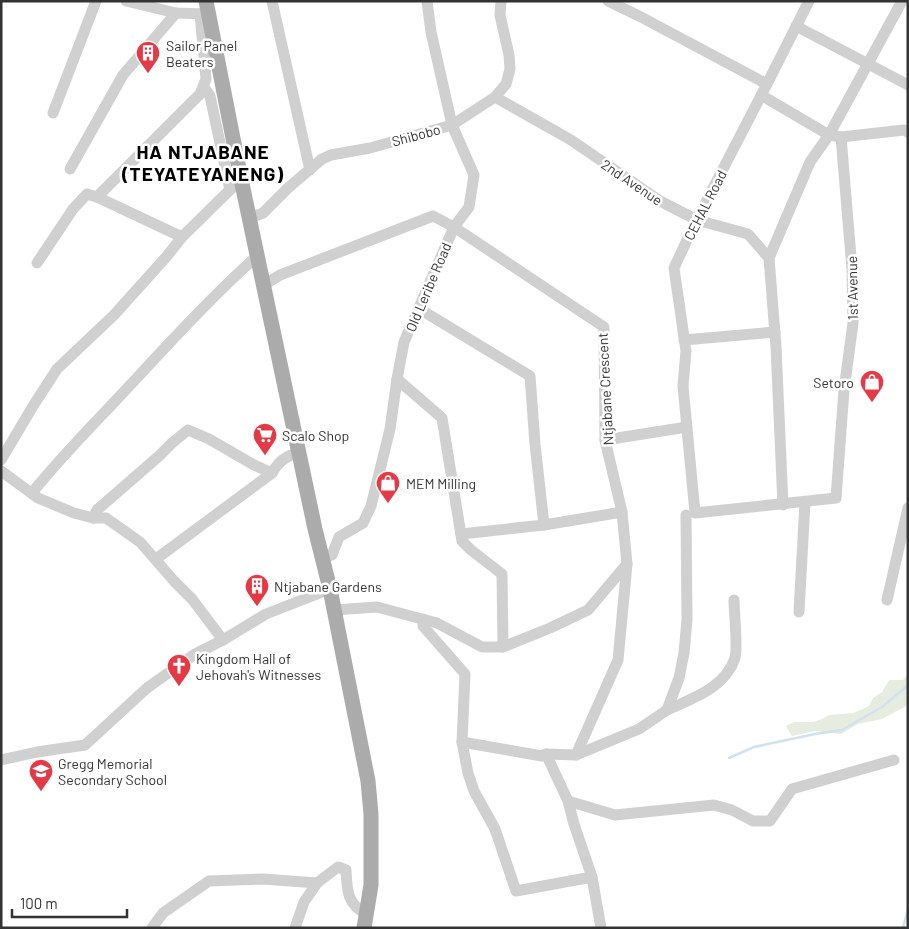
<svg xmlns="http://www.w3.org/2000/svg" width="909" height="929" font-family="Barlow,sans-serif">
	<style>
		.green { fill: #e6ecdf }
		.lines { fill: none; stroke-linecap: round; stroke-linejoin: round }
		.stream { stroke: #cfe2ee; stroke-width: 2.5 }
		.minor { stroke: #d0d0d0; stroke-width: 11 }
		.major { stroke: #ababab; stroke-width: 15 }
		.labels { text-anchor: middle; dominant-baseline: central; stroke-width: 5; stroke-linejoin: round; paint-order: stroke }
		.poi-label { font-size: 14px; fill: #333; stroke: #fff; text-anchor: start }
		.street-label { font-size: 14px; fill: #333; stroke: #fff }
		.district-label { font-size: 19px; font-weight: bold; letter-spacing: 1px; fill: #000; stroke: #fff }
	</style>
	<rect width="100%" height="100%" fill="#fff"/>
	<!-- green -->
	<polygon class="green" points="908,674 908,704 906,706 882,719 858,724 841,734 815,731 792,736 786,726 794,722 813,722 822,719 829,715 854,713 869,706 873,698 882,692 889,680 903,680"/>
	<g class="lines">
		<!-- stream -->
		<g class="stream">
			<polyline points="729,758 754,747 815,734 842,730 882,707 906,687 908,681"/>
			<polyline points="903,928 908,909"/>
		</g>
		<!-- minor -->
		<g class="minor">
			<polyline points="126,1 176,13 207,14"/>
			<polyline points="272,1 310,170"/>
			<polyline points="608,1 641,17 767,84 694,225 674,268 686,351 683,386 695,513 836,498 844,390 853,323 852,269 841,137 829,135 761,95"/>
			<polyline points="796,26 908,85"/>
			<polyline points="767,84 809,1"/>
			<polyline points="204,87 210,96 230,190"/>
			<polyline points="495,97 571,140 660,201 697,220 748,234 769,258 776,347 783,505"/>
			<polyline points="53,113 96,1"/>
			<polyline points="841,137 904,130 908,132"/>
			<polyline points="70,169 123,75 176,13"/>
			<polyline points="97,197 200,94 206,79 200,14"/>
			<polyline points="250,218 263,213 288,188 322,159 331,155 370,148 452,125 495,97 506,84 510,69 509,55 500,15 501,1"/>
			<polyline points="769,258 810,162 829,135 902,1"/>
			<polyline points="37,263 73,209 87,194 97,197 182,237"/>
			<polyline points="264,285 280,275 433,216 454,227 604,327 605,440 622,512 627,564 588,610 550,628 503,647 482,647 437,623 377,607 334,610"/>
			<polyline points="418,308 530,376 535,444 544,525"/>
			<polyline points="684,340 775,332"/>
			<polyline points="397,379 442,418 462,541 471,550 502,574 503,647"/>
			<polyline points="605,440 687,427"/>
			<polyline points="1,460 33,406 57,369 114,315 167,256 182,237 241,179"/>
			<polyline points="1,471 38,498 74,513 93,518 106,518 140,542 174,581 192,599 223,640"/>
			<path d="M32 493C59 459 89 429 119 397 164 349 208 300 257 256"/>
			<polyline points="93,518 97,510 159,456 172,443 188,430 209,439 254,465 272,473"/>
			<polyline points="461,534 544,525 622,512"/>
			<polyline points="322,558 332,555 339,537 363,523 371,506 390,429 397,379 404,342 454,227 469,207 474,175 452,125 431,32 427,1"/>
			<path d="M156 559 272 473C278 462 286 455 299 453"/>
			<polyline points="887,600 908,508"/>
			<polyline points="799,612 805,502"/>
			<polyline points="423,619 423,626 465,674 462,742 542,756 546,754 576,755 639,729 667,710 679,678 684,653 687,620 686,515"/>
			<path d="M667 710C693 698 725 688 735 658 738 648 734 612 734 600"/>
			<polyline points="462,742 468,773 474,791 495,829 516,891 592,877"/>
			<polyline points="546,754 568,801 574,824 592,877 601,928"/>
			<polyline points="576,755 618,660 627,564"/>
			<polyline points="1,760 37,752 85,745 147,688 195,654 223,640 266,614 330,589"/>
			<polyline points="568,801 615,815 714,805 732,810 753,821 770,821 792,789 894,760"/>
			<path d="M152 928 163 913 209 881 263 879 317 883 338 867 346 870C347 890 347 905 367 914"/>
			<polyline points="295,928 304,902 317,883"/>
		</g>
		<!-- major -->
		<polyline class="major" points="206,1 241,179 315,529 330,589 368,781 371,814 371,885 364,928"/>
	</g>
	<!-- icons -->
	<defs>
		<symbol id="building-pin" viewBox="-11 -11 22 30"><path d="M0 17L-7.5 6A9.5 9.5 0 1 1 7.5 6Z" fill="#e63946" stroke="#fff"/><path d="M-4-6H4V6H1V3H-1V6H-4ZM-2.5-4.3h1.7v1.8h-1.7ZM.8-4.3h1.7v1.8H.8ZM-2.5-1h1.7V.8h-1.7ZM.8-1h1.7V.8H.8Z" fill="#fff"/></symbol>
		<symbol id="shop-pin" viewBox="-11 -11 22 30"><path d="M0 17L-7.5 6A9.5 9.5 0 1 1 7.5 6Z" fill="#e63946" stroke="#fff"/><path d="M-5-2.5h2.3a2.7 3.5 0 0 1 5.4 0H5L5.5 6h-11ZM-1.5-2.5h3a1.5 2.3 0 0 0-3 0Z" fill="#fff"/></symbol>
		<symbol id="supermarket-pin" viewBox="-11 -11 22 30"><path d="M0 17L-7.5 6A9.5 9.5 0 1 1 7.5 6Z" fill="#e63946" stroke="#fff"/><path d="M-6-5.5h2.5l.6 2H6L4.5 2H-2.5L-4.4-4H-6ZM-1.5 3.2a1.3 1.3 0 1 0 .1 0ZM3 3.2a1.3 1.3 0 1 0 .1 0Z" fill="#fff"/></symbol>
		<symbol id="church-pin" viewBox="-11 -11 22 30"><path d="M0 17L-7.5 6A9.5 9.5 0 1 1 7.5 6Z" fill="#e63946" stroke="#fff"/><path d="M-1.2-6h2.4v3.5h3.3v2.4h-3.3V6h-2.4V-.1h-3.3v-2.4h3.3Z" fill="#fff"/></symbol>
		<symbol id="school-pin" viewBox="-11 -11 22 30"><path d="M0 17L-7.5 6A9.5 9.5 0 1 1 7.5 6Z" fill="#e63946" stroke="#fff"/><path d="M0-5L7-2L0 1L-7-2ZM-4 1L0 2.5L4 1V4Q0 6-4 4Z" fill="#fff"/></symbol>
	</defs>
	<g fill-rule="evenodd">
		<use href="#building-pin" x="134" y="39" width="28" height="38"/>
		<use href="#shop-pin" x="858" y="368" width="28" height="38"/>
		<use href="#supermarket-pin" x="251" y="421" width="28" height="38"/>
		<use href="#shop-pin" x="374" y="469" width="28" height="38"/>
		<use href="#building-pin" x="243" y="572" width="28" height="38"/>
		<use href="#church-pin" x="165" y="652" width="28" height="38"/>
		<use href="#school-pin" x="27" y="757" width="28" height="38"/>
	</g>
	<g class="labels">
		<!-- poi labels -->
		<g class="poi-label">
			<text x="166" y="45">Sailor Panel<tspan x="166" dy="16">Beaters</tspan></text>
			<text x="854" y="382" text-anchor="end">Setoro</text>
			<text x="282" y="435">Scalo Shop</text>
			<text x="406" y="483">MEM Milling</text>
			<text x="274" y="586">Ntjabane Gardens</text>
			<text x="196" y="658">Kingdom Hall of<tspan x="196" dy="16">Jehovah's Witnesses</tspan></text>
			<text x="58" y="763">Gregg Memorial<tspan x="58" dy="16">Secondary School</tspan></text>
		</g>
		<!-- street labels -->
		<g class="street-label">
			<text transform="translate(416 135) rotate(-15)">Shibobo</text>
			<text transform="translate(632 182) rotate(34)">2nd Avenue</text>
			<text transform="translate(705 205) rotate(-63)">CEHAL Road</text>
			<text transform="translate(428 287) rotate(-67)">Old Leribe Road</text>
			<text transform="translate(852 288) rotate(-91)">1st Avenue</text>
			<text transform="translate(605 389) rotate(-93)">Ntjabane Crescent</text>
		</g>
		<!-- district labels -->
		<g class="district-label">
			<text x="203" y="151">HA NTJABANE<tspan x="203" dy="22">(TEYATEYANENG)</tspan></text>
		</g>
	</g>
	<!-- border -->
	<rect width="909" height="929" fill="none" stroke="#333333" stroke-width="5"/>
	<!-- scale -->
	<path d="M12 909v8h115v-8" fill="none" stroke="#333333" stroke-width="2.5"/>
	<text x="20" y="909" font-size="15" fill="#333333" stroke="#ffffff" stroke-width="4" paint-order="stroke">100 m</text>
</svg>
